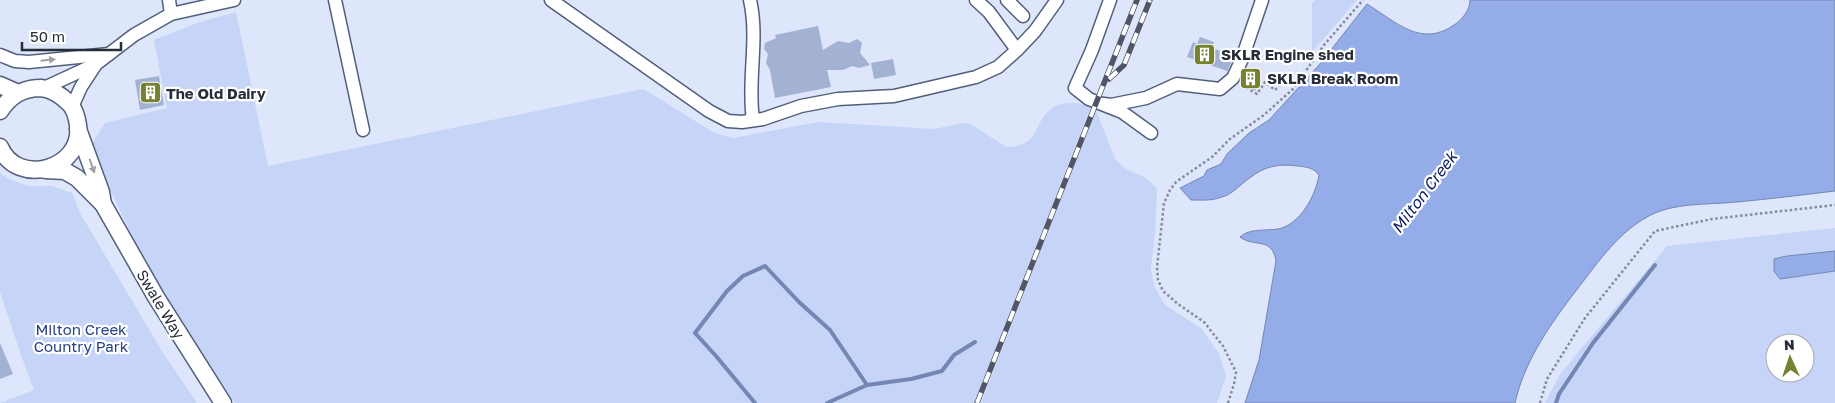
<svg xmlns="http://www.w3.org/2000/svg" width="1835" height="403" font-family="'Golos Text',sans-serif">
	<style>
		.green { fill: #c5d4f7; fill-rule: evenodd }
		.water { fill: #94ade9; stroke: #7386b4 }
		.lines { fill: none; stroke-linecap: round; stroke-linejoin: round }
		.stream { stroke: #7386b4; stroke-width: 4 }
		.building { fill: #a3b2d2 }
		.minor-casing { stroke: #525f7c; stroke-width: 15 }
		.major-casing { stroke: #525f7c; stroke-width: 19 }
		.path { stroke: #848b9c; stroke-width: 2.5; stroke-dasharray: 2.5 2.5; stroke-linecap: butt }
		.minor { stroke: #fff; stroke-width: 12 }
		.major { stroke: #fff; stroke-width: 16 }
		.rail-casing { stroke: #505665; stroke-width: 5.5 }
		.rail { stroke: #fff; stroke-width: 4; stroke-dasharray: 11; stroke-linecap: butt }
		.oneway { fill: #9ea0a6 }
		.labels { text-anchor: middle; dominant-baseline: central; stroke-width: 4.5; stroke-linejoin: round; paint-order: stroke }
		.poi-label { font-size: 15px; font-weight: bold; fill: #272c39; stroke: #fff; text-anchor: start }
		.street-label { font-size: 15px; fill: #272c39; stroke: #fff }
		.park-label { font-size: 15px; fill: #263e84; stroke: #fff }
		.water-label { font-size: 16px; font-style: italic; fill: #0f2165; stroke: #fff }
	</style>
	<rect width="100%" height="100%" fill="#dde6fb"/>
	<!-- green -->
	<g class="green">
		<polygon points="1316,0 1357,0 1312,52 1312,3"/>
		<path d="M236 12 268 166 643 89 715 133 733 138 818 122 934 129 964 123 972 125 1006 147C1014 147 1022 145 1028 141 1035 136 1037 128 1041 121 1052 101 1072 100 1091 106L974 403H235L157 288 90 147 105 123 167 108 154 40 197 23Z"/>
		<polygon points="1096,110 1115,159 1126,169 1146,178 1157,189 1155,232 1151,269 1154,286 1165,305 1202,329 1219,354 1226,376 1217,403 981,403"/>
		<polygon points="0,173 11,180 28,186 52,186 72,193 80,213 163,353 197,403 0,403 34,390 21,355 0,292"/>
		<path d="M1835 228V251L1787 256 1774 259V271L1781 279 1835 271V403H1545L1560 374 1667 246ZM1775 343H1805V373H1775Z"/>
	</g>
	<!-- water -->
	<g class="water">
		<path d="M1470 0H1835V191C1802 195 1769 199 1737 202 1708 205 1673 202 1647 217 1615 235 1594 268 1572 296 1547 329 1524 363 1515 403H1245L1259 360 1276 261C1272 236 1254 248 1240 237 1249 228 1266 231 1278 229 1300 225 1316 195 1319 175 1314 168 1307 167 1298 166 1273 163 1261 168 1242 184 1236 189 1230 195 1222 197 1212 201 1202 200 1191 200L1180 188 1204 176 1207 170 1221 164 1227 154 1249 133 1269 120 1319 65 1367 4C1396 22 1421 48 1454 25 1462 20 1470 10 1470 0Z"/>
		<polygon points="1835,251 1835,271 1780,279 1774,271 1774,259 1787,256"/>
	</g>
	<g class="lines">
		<!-- stream -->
		<g class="stream">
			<polyline points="755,403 716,356 695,333 727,291 743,276 765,266 799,302 830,330 867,385"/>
			<polyline points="827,403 867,385 911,379 942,371 954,355 975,342"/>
			<polyline points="1556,403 1559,394 1593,343 1655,265"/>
		</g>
	</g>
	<!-- building -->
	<g class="building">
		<polygon points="818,26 823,50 838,41 849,43 857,39 862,43 860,53 870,65 859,68 852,66 843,70 827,70 831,87 775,98 770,70 766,63 768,54 764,49 765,43 776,38 775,35"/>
		<polygon points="1200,37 1214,42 1212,48 1223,52 1221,57 1232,61 1227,71 1187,57 1193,42 1197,44"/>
		<polygon points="893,59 896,75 874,79 871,63"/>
		<polygon points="1245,71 1261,79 1255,91 1240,82"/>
		<polygon points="159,76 164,105 140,110 135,80"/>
		<polygon points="0,343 13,374 0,379"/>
	</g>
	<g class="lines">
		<defs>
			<g id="minor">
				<polyline points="169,0 171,14"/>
				<polyline points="335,0 363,130"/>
				<polyline points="551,0 709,111 728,121 742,122 763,119 801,106 838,99 894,96 976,77 998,67 1017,50 989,12 976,0"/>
				<path d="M750 0C759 40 747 80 753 120"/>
				<polyline points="1007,0 1023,16"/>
				<polyline points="1110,0 1092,50 1075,88 1089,99 1122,112 1151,133"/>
				<polyline points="1017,50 1035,31 1057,0"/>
				<polyline points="0,55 15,61 29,62 109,54"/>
				<polyline points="44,88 96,64 134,35 171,14 234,0"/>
				<polyline points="1104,104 1111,105 1146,98 1177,84 1220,89 1233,78 1242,59 1262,0"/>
				<polyline points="72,107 81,87 96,64"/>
			</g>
			<g id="major">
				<polyline points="0,85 18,93"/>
				<path d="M0 111C10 96 22 88 41 88 52 89 62 96 70 104 75 110 77 118 78 125 84 169 17 188 0 147"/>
				<polyline points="78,129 101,192 103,204"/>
				<polyline points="45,170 65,171 77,178 103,204 156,297 223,403"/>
			</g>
		</defs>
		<!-- minor casing -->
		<use href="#minor" class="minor-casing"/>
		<!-- major casing -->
		<use href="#major" class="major-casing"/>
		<!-- path -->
		<g class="path">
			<polyline points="1242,85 1257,94 1265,82 1275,90 1289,76"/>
			<polyline points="1228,403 1234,384 1236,372 1223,346 1204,322 1178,304 1163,291 1158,280 1157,267 1164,203 1170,190 1176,182 1212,157 1230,139 1264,115 1293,89 1324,45 1363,0"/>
			<polyline points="1540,403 1547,379 1585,318 1655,231 1712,219 1835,205"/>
		</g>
		<!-- minor -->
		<use href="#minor" class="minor"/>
		<!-- major -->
		<use href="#major" class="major"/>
		<defs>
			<g id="rail">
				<polyline points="1109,79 1124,65 1150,0"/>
				<polyline points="977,403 1137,0"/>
			</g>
		</defs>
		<!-- rail casing -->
		<use href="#rail" class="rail-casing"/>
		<!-- rail -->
		<use href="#rail" class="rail"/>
	</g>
	<!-- one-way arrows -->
	<defs><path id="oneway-solid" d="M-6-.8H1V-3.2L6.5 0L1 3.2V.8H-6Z" transform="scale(1.25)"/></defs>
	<g class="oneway">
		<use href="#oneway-solid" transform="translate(48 60) rotate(-6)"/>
		<use href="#oneway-solid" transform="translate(92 166) rotate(70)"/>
	</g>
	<!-- icons -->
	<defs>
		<symbol id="building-square" viewBox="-11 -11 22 22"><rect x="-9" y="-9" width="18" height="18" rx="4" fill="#76822f" stroke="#fff"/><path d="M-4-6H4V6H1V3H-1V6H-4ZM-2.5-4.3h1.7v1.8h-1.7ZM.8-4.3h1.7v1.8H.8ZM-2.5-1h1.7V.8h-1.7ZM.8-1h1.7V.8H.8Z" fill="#fff"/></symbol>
	</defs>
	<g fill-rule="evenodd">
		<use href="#building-square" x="1192" y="42" width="25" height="25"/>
		<use href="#building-square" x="1238" y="66" width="25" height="25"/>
		<use href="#building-square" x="138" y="80" width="25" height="25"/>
	</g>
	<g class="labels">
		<!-- poi labels -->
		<g class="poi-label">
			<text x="1221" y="54">SKLR Engine shed</text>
			<text x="1267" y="78">SKLR Break Room</text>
			<text x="166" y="93">The Old Dairy</text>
		</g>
		<!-- street labels -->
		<g class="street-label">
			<text transform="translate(161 304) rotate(59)">Swale Way</text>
		</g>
		<!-- park labels -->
		<g class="park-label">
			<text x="81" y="329">Milton Creek<tspan x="81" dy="17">Country Park</tspan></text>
		</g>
		<!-- water labels -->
		<g class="water-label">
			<text transform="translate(1424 192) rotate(-53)">Milton Creek</text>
		</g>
	</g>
	<!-- north arrow -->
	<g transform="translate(1790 358) rotate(357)"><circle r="24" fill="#ffffff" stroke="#a9abb0"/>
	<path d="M0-4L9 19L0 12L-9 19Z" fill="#76822f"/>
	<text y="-8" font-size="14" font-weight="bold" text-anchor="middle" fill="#272c39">N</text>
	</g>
	<!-- scale -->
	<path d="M22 42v8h99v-8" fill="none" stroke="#272c39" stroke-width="2.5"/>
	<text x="30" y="42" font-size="15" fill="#272c39" stroke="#ffffff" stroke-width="4" paint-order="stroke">50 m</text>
</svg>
